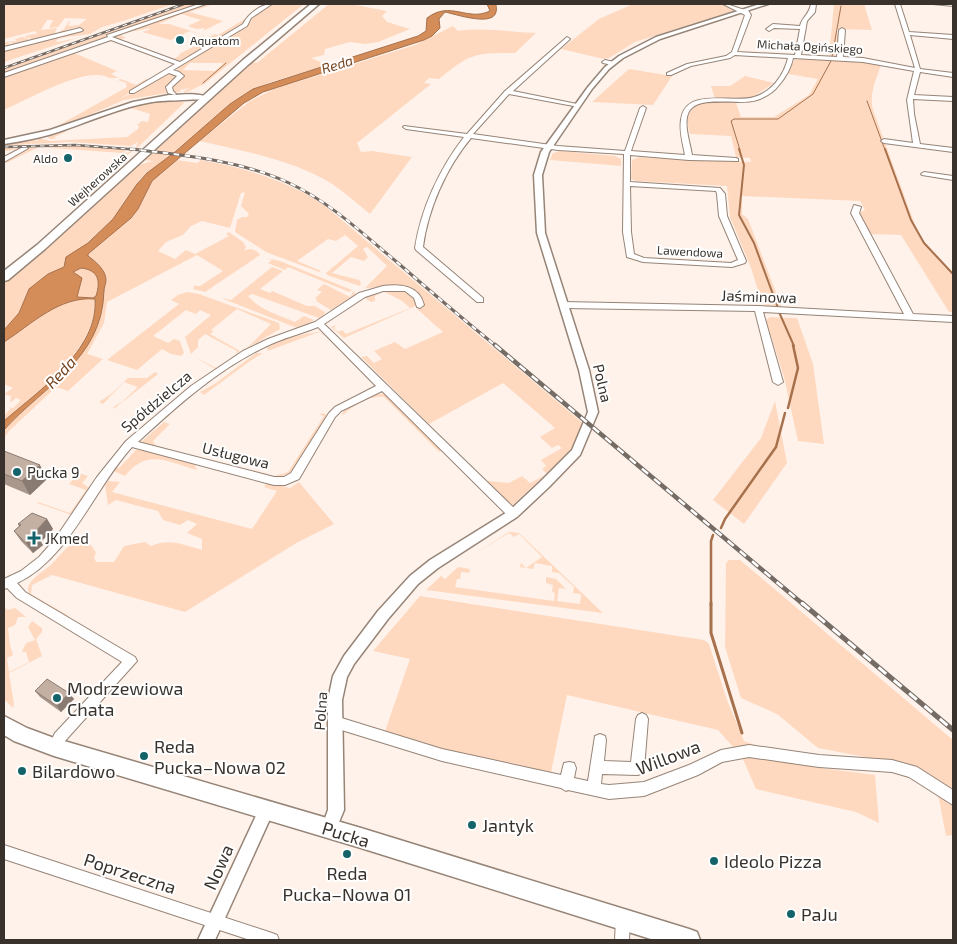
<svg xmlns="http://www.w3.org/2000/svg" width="957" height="944" font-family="'Exo 2',sans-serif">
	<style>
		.green { fill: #fed9c0; fill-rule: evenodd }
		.water { fill: #d48c59; stroke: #a6714c; fill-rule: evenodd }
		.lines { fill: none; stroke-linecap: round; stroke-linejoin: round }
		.stream-far3 { stroke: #a6714c; stroke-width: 1 }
		.stream-far2 { stroke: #a6714c; stroke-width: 2 }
		.stream-far1 { stroke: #a6714c; stroke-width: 2.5 }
		.stream { stroke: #a6714c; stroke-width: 3 }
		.minor-casing { stroke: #968477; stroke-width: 2 }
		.tertiary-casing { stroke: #968477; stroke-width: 3 }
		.primary-casing { stroke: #968477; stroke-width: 3 }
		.minor { fill: #fff; fill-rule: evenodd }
		.tertiary { fill: #fff; fill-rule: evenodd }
		.primary { fill: #fff; fill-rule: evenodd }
		.rail-far3-casing { stroke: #756c66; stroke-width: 2.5 }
		.rail-far2-casing { stroke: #756c66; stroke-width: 3 }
		.rail-far1-casing { stroke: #756c66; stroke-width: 4.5 }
		.rail-casing { stroke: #756c66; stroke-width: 5 }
		.rail-far3 { stroke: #fff; stroke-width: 1; stroke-dasharray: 4.5; stroke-linecap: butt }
		.rail-far2 { stroke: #fff; stroke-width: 2; stroke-dasharray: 5.5; stroke-linecap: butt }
		.rail-far1 { stroke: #fff; stroke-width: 2.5; stroke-dasharray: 8; stroke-linecap: butt }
		.rail { stroke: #fff; stroke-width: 3; stroke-dasharray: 10; stroke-linecap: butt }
		.wall { fill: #a9978c }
		.shaded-wall { fill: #897b72 }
		.building { fill: #c4b0a3; stroke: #897b72 }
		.poi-dot { fill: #14636b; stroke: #fff; stroke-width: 2 }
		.labels { text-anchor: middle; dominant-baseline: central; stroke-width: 4; stroke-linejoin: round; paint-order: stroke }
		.far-poi-label { font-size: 12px; fill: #39322c; stroke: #fff; text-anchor: start }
		.far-street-label { font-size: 12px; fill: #39322c; stroke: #fff }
		.far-water-label { font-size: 14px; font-style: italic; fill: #764520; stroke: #fff }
		.street-label { font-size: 15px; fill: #39322c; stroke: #fff }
		.poi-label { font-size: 15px; fill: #39322c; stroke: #fff; text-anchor: start }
		.water-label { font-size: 16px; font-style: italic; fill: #764520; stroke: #fff }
		.near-poi-label { font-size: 18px; fill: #39322c; stroke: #fff; text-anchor: start }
		.near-street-label { font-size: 18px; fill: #39322c; stroke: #fff }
	</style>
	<rect width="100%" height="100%" fill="#fff2ea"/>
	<!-- green -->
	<g class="green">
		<polygon points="4,4 173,4 123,21 102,27 90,34 59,38 56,41 58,42 77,38 4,62 4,50 81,30 77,27 67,30 67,32 59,32 64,29 69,21 74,21 70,21 68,26 79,25 87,19 65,18 58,27 49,28 53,20 47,20 41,30 57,28 54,35 32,40 29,37 27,38 30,40 13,44 10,42 8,43 11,45 4,47 4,44 6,43 4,42 17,41 15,39 22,37 26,38 25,36 33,34 37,35 35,34 37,33 35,31 4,39"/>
		<path d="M187 4 211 5 189 12 223 21 203 31 205 28 196 29 188 26 201 20 181 14 159 24H169L204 35 203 39 183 47 203 38V35L190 31 171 40 142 32 149 30V28C139 31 130 31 119 34L126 38 117 40 110 36 137 25 111 34 104 40 4 74V68Z"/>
		<path d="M271 4H304L204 84 185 93 183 92 190 88 180 90V92H172V86L183 76 176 68 184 65 179 66 253 21 248 22 256 13ZM190 63H223V64L215 71 183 70Z"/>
		<polygon points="329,4 350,4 387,11 382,16 387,22 410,29 378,42 365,44 350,42 325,49 324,55 311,58 327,65 268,83 230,104 175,152 140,179 113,219 88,243 66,257 64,267 48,274 33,286 27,292 19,313 4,330 4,282 52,244 132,170 139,165 153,161 143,160 237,74 244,70 252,62 257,63"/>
		<polygon points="633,4 720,4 734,9 733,11 635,42 609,58 604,59 561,49 599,19"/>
		<polygon points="834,4 864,4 872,30 836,29 836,33 839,34 837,55 829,57"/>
		<polygon points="245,19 246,20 244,23 185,61 179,62 172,60 180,55 179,54 203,42 214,34 218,35"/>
		<path d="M453 26 458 31C484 27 510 32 536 33L515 53C474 53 471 53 439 79L429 78 424 83 431 84 357 143 361 152 372 151 412 157 370 214C354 201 338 186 320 177 283 158 239 150 199 141L250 101 274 89 415 45Z"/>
		<path d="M74 53 117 71 111 74 119 78H109L123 84V87L95 102 123 87V84C115 81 106 75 98 75 72 74 28 99 4 110V77Z"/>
		<path d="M799 59 857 61 881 65C876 80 869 93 873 110L919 236 953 273V312H949L901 235 870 234 859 213 865 210 860 201 742 196V214L748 219 782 308 767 307 762 303 751 268 730 217 727 186 636 181 631 179 632 160 639 157 751 162 750 158 736 157 731 136 690 134C689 130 687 123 688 118 692 96 719 102 736 103L741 117H774L809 95 818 79 788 74 794 60Z"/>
		<polygon points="629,69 672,76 653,105 592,102"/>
		<polygon points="170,73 177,74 177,78 166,86 167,93 124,100 71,123 54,128 127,87 126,83 118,80 121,79 136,85 146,79 151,80 116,101"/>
		<polygon points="745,76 774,83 753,97 715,99 711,86 730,86"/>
		<path d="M166 100H179L184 103 136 149 118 161H113L122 153 39 147 4 164V161L29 147 7 151H4V148L30 146 29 147 33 145C64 144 97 144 128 149L124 152 127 153 136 147 138 142 131 146 70 142 32 144 31 142V144L4 146V144L35 138 36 142 39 138 50 141 127 137 138 129 139 126 137 125 142 121 148 122 150 114 131 108 74 127 53 138 58 139H50L47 136 114 111 137 104Z"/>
		<polygon points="560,151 615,156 621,159 621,166 550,160 553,153"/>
		<path d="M177 160 197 163 201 160C245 168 288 181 324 205L585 425 578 435 571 451 518 500 513 505 507 504 487 485 488 481 509 483 522 476 530 483 547 474 542 469 546 466 541 460 562 448 558 445 552 448 540 437 555 428 503 383 429 424 361 357 367 356 374 363 382 359 374 351 395 342 405 349 443 332 417 309 422 308 423 306 419 298 397 286 365 288 387 266 367 247 363 249 368 257 364 261 351 257 332 273 359 280 361 283 360 286 327 275 326 273 358 246 345 235 336 241 328 239 297 261 321 271 319 272 266 252 235 232 237 220 242 217H247L249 214 241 206 245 192 241 193 230 228 202 221 191 226 183 235 166 242 158 251 175 259 186 250 195 254 229 236 226 234 229 232 243 242 246 247 244 251C250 248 256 249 260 255L205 292 193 289 194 286H200L223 271 197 255 107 302 104 323 87 354 103 359 68 391 56 387 9 431 4 438V430C43 385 102 360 104 291 104 288 106 283 106 280 105 270 95 261 88 256V254L131 218 138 209 152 181Z"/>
		<polygon points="266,258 280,261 352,290 349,292 288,267 285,270 268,263 272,260"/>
		<path d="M272 267 283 271 260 289 270 293 272 291 307 306H315L325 312 324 315 319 318 252 294 248 296C261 311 278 314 295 322L304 316 314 320 305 326 297 328 221 298 231 300Z"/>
		<path d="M81 268C103 271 98 282 96 299 95 305 95 312 93 318 79 364 38 391 4 421V416L11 408 7 407 13 408 21 400 16 398 10 403 11 396 4 394 13 388 4 384V342L73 271Z"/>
		<polygon points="324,284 350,297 354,291 356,295 331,310 316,301 317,299 315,298 322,292 317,290"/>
		<path d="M387 288C401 290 413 290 418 305L344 338 331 327 336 325 334 328 338 332 342 330 346 334 410 308 402 301 383 291 375 296V301L371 302 365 298 373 293Z"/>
		<polygon points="187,292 199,294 279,323 280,329 246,349 271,324 237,309 211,330 214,331 210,334 240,351 217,369 215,369 195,357 216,368 235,356 237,351 205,334 198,340 198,347 191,354 185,337 211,315 200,310 196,314 186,310 153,336 168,343 174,339 180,341 184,353 181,356 171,354 162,349 137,370 107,360 179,304 171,300 178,295"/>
		<polygon points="770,317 797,318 813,364 824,444 798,441 784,377 766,320"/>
		<path d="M317 332C327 334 347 355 355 363L353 364 322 333H316L268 351 267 348C275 339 305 334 317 332Z"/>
		<polygon points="256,353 263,353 250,361 204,395 200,392 216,383"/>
		<polygon points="155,372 158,374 115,408 149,422 113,407 122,402 138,387 124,382 103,404 99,402 111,394 128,378 147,378"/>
		<path d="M374 394H385L389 397 443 450 439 452 384 397C370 395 354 405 343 415L342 414 348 406Z"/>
		<polygon points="775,401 787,463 744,524 713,500 761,438"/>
		<polygon points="322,413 328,415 294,472 276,478 253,472 253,470 274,476 288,472 324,416 320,415"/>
		<polygon points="164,422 170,424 153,441 155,445 193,456 141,442"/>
		<path d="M141 449 193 462 197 470C167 462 147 448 125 476L112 470 113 467 119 468 136 450Z"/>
		<polygon points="79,473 88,476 82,483 89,488 89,492 72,515 37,503 38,502 70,513 86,490 69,484"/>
		<path d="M108 481 120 482 112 492 252 529 277 491 264 487 267 482 290 488 299 482 334 524 298 542 185 612 52 575 32 585 31 594 69 616 66 618 30 597C29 593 27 590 29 585 33 577 45 570 52 564 64 551 82 525 96 553L94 557 96 562H114L124 546 145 542 151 546C171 538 182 545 202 550V539L187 533 197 524 188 520 180 525 163 520 158 511 116 500 108 505 105 485Z"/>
		<polygon points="509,532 519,533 603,613 426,590 441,576 445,579 458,567 470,569 469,573 461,572 460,579 457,579 455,587 554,601 555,593 552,592 553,585 546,583 546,577 556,579 566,589 559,588 557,601 580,604 581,594 573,593 574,587 559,573 552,572 552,566 535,563 533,569 520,567 521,563 526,568 542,557 519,534 514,537 509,533 471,556"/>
		<polygon points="729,560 740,560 953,740 953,789 907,765 818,748 777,714 741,698 725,647 726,563"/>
		<polygon points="420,596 704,640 709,644 727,700 744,741 813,767 875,775 879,823 856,812 756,789 742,757 718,730 567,695 550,777 477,760 384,734 410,659 373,651"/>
		<polygon points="4,607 8,610 15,608 26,617 18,617 15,625 8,628 10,645 13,655 7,658 9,672 29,662 26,652 22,652 26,643 35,640 28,627 32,621 42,628 42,632 36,639 42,656 9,673 14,704 13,708 4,699"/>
		<polygon points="938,794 953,806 953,835 946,836"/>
	</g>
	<!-- water -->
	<path class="water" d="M487 4H496C496 6 497 9 496 12 493 27 455 14 445 12L439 19 440 28 432 36 424 40 263 92 244 103 152 181 138 209 131 218 88 254V256C95 261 106 270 106 280 106 284 104 287 104 291 102 360 44 385 4 430V421C37 392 99 350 95 299 59 296 32 324 4 342V330L19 313 29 289 48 274 64 267 66 257 88 243 113 219 137 184 147 173 175 152 230 104 253 89 418 36 426 31 427 18C451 0 467 22 490 11ZM81 268C98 270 101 280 96 296L93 298 77 297 82 278 73 272Z"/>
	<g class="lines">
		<!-- stream-far3 -->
		<g class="stream-far3">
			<polyline points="832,57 841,6"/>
			<polyline points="203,83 226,63"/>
			<polyline points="867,101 885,150"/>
			<polyline points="740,150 731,121 734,119 778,119 813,94 831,61"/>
		</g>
		<!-- stream-far2 -->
		<g class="stream-far2">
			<polyline points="739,149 744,165 739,215 754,243 778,308"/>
			<polyline points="885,149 911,220 924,243 953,274"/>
			<polyline points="779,312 794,346"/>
		</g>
		<!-- stream-far1 -->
		<g class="stream-far1">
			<polyline points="788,408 798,368 793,345"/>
			<polyline points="721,528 725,519 776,447 785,413"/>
			<polyline points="711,605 711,541 713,535"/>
		</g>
		<!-- stream -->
		<polyline class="stream" points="711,603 711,633 742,733"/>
		<defs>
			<g id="minor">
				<path d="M199 4H206L112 37 180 62 243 24C248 14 261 4 272 4L251 18 247 26 173 70 179 72 184 76 172 87 173 91 176 94 175 95 168 93 166 87 177 76 169 73 134 93H130V91L175 64 111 40 4 77V73L108 37 107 35Z"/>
				<path d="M723 4C732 4 739 10 748 10L751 15 737 52 795 55 800 29 774 28 769 31 766 29 773 24 800 26C802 17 809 15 811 4H816L815 12 807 21 801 55 837 57 839 30 842 28 845 30 843 57 863 58 915 68 895 4H900L909 32 953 35V39L910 35 920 69 953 73V77L920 72 914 95 953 97V101L913 99 914 114 920 144 953 148V152L884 143 881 141 884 139 913 143 907 100 914 71 863 62 793 58C791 68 786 77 779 85 774 92 766 97 757 100 740 106 702 95 690 110 682 121 690 142 692 155L736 158 738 159V161L689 160 630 155V182L720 188 725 194 727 216 746 261 745 263 732 267 643 262 627 257 623 232 624 154 558 150 471 138C446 168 428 209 423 247L483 298V302H477L416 250 415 248C421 208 440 168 464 137L406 129 403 127 404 126 467 134 505 91 567 37 570 39 569 40 513 91 577 104 579 105V107L509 94 473 134 558 146 625 151 640 108 643 106 646 108 631 151 685 155C683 144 679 131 681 120 685 86 733 104 754 97 772 92 784 75 788 58L735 55 730 58 691 66 671 75H667V73L687 64 726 56 732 52 745 15ZM630 186 716 191 717 194 719 216 738 260 731 263 644 258 634 254 631 232Z"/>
				<polygon points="933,4 953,4 953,6"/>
				<polygon points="80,28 83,30 82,31 4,51 4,47"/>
				<polygon points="605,60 614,62 615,63 612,65 603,63 602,62"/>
				<polygon points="25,146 28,148 27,149 4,162 4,157"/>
				<polygon points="924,172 953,176 953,180 922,175 921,174"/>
				<polygon points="854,205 861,207 859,213 913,314 953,316 953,322 763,312 783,382 778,385 773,382 755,311 564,308 560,305 564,302 758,306 904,314 851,213"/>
				<path d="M383 286C400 284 419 285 424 305L420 308 417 307 414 298 405 291H383L365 297 324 324 517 511 518 514 517 517H509L382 391 341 411 335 417 299 479 285 485H274L132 447C93 490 69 559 17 583L25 592 135 657 137 661 65 741 59 751 54 753 49 751 48 747 55 733 122 662 17 598 7 588 4 589V579L21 571 39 557 55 539 97 477 126 441 191 386 243 351 268 339 315 322 359 293ZM318 327 376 386 335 407 329 413 291 473 284 477H274L138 442C177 406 218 369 267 346 283 338 301 334 318 327Z"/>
				<polygon points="642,713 646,715 648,719 644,769 642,774 637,775 602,774 601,784 609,785 644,782 689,765 721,750 749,745 819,755 892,760 917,767 953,790 953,805 909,777 892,772 819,767 749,757 722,762 698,775 644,796 609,799 568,790 566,791 561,788 442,761 335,728 331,726 329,722 331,718 335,716 442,749 561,775 564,763 569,762 574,763 576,768 574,778 588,781 595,736 600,734 605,736 606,740 604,761 631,762 636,719 638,715"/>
				<polygon points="4,845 272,933 277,935 279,940 250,940 4,859"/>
				<polygon points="623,912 628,914 630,919 629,940 615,940 616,919 618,914"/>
			</g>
			<g id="tertiary">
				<polygon points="760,4 768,4 660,39 623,58 609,69 592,89 549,152 542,175 545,233 589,370 598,412 580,455 549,487 517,517 438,568 418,584 388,619 354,664 347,677 342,700 344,810 334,834 329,837 324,834 321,829 328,810 328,700 333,676 344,656 378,611 410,576 430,560 509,511 541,481 572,450 588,412 579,370 537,233 534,175 541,152 588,87 605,67 619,56 656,37"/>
				<path d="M169 95C181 95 199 92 209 98 206 100 163 100 152 102 122 107 93 120 64 130 45 137 24 141 4 144V140L50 130 133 102Z"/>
				<polygon points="266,802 271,805 274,810 215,940 198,940 261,805"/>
			</g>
			<g id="primary">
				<polygon points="311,4 319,4 249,64 45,249 8,280 4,281 4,271 37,245 243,60"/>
				<polygon points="4,716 27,728 54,738 361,828 689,929 697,932 700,940 654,940 361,848 54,756 14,741 4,735"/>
			</g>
		</defs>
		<!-- minor casing -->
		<use href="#minor" class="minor-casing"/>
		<!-- tertiary casing -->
		<use href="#tertiary" class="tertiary-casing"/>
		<!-- primary casing -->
		<use href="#primary" class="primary-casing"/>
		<!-- minor -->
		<use href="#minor" class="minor"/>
		<!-- tertiary -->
		<use href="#tertiary" class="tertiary"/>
		<!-- primary -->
		<use href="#primary" class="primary"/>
		<defs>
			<g id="rail-far3">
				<polyline points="4,68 184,4"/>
				<polyline points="4,147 75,145 141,150"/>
			</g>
			<path id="rail-far2" d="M130 149C183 155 240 160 289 183 330 202 363 234 398 263 430 291 463 319 496 346"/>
			<polyline id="rail-far1" points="495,345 804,605"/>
			<polyline id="rail" points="802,603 953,730"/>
		</defs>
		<!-- rail-far3 casing -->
		<use href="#rail-far3" class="rail-far3-casing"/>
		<!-- rail-far2 casing -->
		<use href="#rail-far2" class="rail-far2-casing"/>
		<!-- rail-far1 casing -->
		<use href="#rail-far1" class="rail-far1-casing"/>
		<!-- rail casing -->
		<use href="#rail" class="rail-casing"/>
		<!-- rail-far3 -->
		<use href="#rail-far3" class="rail-far3"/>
		<!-- rail-far2 -->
		<use href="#rail-far2" class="rail-far2"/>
		<!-- rail-far1 -->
		<use href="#rail-far1" class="rail-far1"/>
		<!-- rail -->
		<use href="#rail" class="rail"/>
	</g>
	<!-- wall -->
	<g class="wall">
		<polygon points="4,451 47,479 30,495 4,484"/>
		<polygon points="47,519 53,529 41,542 43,545 33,553 21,541 14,531 19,526 18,524"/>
		<polygon points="35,691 69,693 74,699 61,712 40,697"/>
	</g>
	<!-- shaded-wall -->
	<g class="shaded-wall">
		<polygon points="40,465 47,479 30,495 22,481"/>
		<polygon points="47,519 53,529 41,542 43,545 33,553 26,543"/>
		<polygon points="69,693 74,699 61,712 57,706"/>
	</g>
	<!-- building -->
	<g class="building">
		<polygon points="4,451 40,465 22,481 4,474"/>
		<polygon points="32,513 47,519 34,533 37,535 26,543 14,531 21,525 18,524"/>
		<polygon points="47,679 69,693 57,706 35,691"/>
	</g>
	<!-- markers -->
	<g class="poi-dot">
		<circle cx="180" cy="40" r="5"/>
		<circle cx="68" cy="158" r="5"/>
		<circle cx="17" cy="472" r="5"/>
		<path d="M31.5 530.5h5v5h5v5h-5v5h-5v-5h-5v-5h5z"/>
		<circle cx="57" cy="698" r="5"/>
		<circle cx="144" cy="756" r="5"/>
		<circle cx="22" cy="771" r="5"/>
		<circle cx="472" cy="825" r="5"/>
		<circle cx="347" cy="854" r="5"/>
		<circle cx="714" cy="861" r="5"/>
		<circle cx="791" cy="914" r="5"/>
	</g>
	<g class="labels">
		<!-- far-poi labels -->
		<g class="far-poi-label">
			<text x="190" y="40">Aquatom</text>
			<text x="58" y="158" text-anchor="end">Aldo</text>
		</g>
		<!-- far-street labels -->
		<g class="far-street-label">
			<text transform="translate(810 46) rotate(3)">Michała Ogińskiego</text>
			<text transform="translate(97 179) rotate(-42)">Wejherowska</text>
			<text transform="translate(690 251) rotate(3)">Lawendowa</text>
		</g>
		<!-- far-water labels -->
		<g class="far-water-label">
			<text transform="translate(337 64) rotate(-17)">Reda</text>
		</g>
		<!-- street labels -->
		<g class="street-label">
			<text transform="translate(759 296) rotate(2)">Jaśminowa</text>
			<text transform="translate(603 383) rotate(77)">Polna</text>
			<text transform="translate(156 401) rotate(-40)">Spółdzielcza</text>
			<text transform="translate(236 455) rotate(14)">Usługowa</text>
			<text transform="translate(320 711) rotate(-86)">Polna</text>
		</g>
		<!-- poi labels -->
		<g class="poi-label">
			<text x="27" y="472">Pucka 9</text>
			<text x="45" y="538">JKmed</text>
		</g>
		<!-- water labels -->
		<g class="water-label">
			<text transform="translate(60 372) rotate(-47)">Reda</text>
		</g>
		<!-- near-poi labels -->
		<g class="near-poi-label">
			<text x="67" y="688">Modrzewiowa<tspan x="67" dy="21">Chata</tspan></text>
			<text x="154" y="746">Reda<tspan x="154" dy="21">Pucka–Nowa 02</tspan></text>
			<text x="32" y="771">Bilardowo</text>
			<text x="482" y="825">Jantyk</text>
			<text x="724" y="861">Ideolo Pizza</text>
			<text x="347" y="873" text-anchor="middle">Reda<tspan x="347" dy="21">Pucka–Nowa 01</tspan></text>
			<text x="801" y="914">PaJu</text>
		</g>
		<!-- near-street labels -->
		<g class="near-street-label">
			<text transform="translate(668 757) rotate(-21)">Willowa</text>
			<text transform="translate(346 834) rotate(17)">Pucka</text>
			<text transform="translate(218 867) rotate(-66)">Nowa</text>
			<text transform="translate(130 873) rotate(18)">Poprzeczna</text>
		</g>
	</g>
	<!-- border -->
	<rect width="957" height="944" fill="none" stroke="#39322c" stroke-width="10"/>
</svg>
